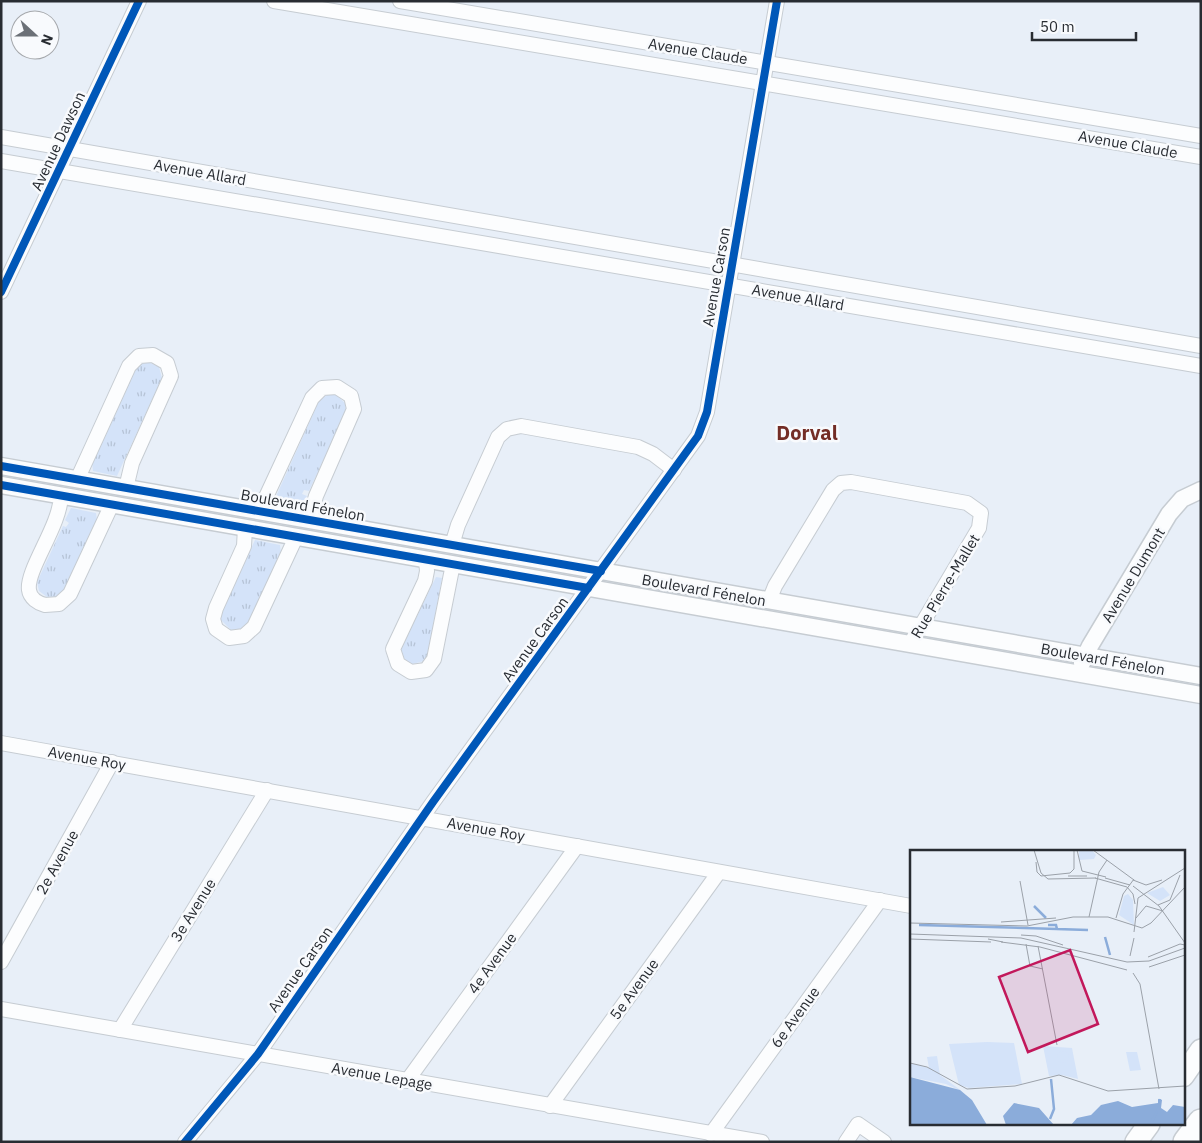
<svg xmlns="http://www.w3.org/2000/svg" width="1202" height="1143" font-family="'IBM Plex Sans',sans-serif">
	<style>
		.grass { fill: url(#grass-tufts) }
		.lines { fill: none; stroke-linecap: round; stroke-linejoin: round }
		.minor-casing { stroke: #c6ccd2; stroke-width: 16 }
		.tertiary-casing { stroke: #c6ccd2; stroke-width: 19 }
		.primary-casing { stroke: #c6ccd2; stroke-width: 24 }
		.motorway-casing { stroke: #c6ccd2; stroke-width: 28 }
		.minor { stroke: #fcfdfe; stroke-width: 14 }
		.tertiary { stroke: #fcfdfe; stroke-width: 16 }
		.primary { stroke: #fcfdfe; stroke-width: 21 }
		.motorway { stroke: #fcfdfe; stroke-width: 25 }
		.cycleway-casing { stroke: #f8fafd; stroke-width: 11 }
		.cycleway { stroke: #0057b8; stroke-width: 8 }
		.labels { text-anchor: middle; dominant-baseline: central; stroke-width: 5; stroke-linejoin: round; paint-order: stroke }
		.street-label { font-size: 15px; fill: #282c32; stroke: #f8fafd }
		.district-label { font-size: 20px; font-weight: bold; fill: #732d26; stroke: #f8fafd }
		.inset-river { fill: none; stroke: #8bacda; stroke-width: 2.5 }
		.inset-road { fill: none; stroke: #9ba1a9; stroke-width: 1 }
		.view { fill: #c2185b; fill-opacity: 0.15; stroke: #c2185b; stroke-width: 2.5 }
		.inset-edge { fill: none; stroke: #282c32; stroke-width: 2.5 }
	</style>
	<defs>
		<pattern id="grass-tufts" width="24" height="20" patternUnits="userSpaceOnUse" patternTransform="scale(1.25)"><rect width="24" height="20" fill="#d4e3f9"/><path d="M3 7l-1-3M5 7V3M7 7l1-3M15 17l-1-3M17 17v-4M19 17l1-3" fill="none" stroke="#b6c3d6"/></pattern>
	</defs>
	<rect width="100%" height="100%" fill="#e8eff8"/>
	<!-- grass -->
	<g class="grass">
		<polygon points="148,362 159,367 162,378 117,476 93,471 92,463 94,457 136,369 139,365"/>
		<polygon points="335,394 345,403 346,411 309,491 304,490 302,494 307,496 300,508 273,503 319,401 327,395"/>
		<polygon points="71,508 96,513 97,520 64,590 56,597 47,597 39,591 37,582 63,526 66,527 69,523 65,520"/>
		<polygon points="255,540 280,545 281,553 248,622 240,629 231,630 221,620 222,611"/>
		<polygon points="436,577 442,578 428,653 424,661 412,664 404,659 401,649"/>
	</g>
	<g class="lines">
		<defs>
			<g id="minor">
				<polyline points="274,1 1201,157"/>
				<polyline points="400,1 1201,136"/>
				<polyline points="1,137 1201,346"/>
				<polyline points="1,161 1201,366"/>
				<polyline points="1,292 139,1"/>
				<polyline points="77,480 129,366 139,356 153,355 167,363 171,376 132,463 126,488"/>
				<path d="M61 496C60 526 26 570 29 590 30 598 38 603 45 605L59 604 70 594 112 504"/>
				<polyline points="259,512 312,398 322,388 337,387 351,396 354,409 316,496 309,520"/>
				<polyline points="245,528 244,546 216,608 213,619 216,629 229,638 244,636 254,627 296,537"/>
				<polyline points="452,545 458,525 498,437 507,429 521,426 638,447 653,454 674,470"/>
				<polyline points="426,560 427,571 425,581 393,649 398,664 411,672 426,670 434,659 453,564"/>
				<polyline points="769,601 775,586 833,490 841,483 851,482 967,503 981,513 979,528 910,644"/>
				<polyline points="1,743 911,906"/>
				<polyline points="1,962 112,762"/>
				<polyline points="1,1009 762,1142"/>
				<polyline points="120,1030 267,790"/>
				<polyline points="407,1081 577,846"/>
				<polyline points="550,1106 719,872"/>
				<polyline points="711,1134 880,900"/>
				<polyline points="185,1142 258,1054 433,802 698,436 707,412 777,1"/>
				<polyline points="846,1142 858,1124 884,1142"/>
			</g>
			<g id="tertiary">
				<polyline points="1,466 1201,676"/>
				<polyline points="1,485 1201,695"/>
				<polyline points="1082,663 1090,646 1169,514 1182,499 1201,490"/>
			</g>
			<g id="primary">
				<polyline points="1183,1076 1201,1050"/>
				<polyline points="1136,1142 1149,1124"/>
			</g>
			<polyline id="motorway" points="1186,1142 1201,1122"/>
		</defs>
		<!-- minor casing -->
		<use href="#minor" class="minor-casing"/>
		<!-- tertiary casing -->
		<use href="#tertiary" class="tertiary-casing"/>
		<!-- primary casing -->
		<use href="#primary" class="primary-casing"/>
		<!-- motorway casing -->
		<use href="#motorway" class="motorway-casing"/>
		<!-- minor -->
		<use href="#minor" class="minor"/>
		<!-- tertiary -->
		<use href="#tertiary" class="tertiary"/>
		<!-- primary -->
		<use href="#primary" class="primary"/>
		<!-- motorway -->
		<use href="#motorway" class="motorway"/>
		<defs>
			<g id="cycleway">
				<polyline points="1,292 139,1"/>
				<polyline points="1,466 601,571"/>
				<polyline points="1,485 588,588"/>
				<polyline points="185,1142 258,1054 433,802 698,436 707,412 777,1"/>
			</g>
		</defs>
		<!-- cycleway casing -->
		<use href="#cycleway" class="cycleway-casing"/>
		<!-- cycleway -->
		<use href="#cycleway" class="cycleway"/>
	</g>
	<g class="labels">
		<!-- street labels -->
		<g class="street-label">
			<text transform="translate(698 51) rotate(9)">Avenue Claude</text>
			<text transform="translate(58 141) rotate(-65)">Avenue Dawson</text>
			<text transform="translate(1128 144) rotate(10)">Avenue Claude</text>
			<text transform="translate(200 172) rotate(10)">Avenue Allard</text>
			<text transform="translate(716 277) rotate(-80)">Avenue Carson</text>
			<text transform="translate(798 297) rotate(10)">Avenue Allard</text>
			<text transform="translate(303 505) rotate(10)">Boulevard Fénelon</text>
			<text transform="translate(1133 575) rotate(-59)">Avenue Dumont</text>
			<text transform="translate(945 586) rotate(-59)">Rue Pierre-Mallet</text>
			<text transform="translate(704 590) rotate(10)">Boulevard Fénelon</text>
			<text transform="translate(535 639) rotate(-54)">Avenue Carson</text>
			<text transform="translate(1103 659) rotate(10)">Boulevard Fénelon</text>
			<text transform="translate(87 758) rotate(10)">Avenue Roy</text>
			<text transform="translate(486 829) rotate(10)">Avenue Roy</text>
			<text transform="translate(57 862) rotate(-61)">2e Avenue</text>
			<text transform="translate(193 910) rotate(-58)">3e Avenue</text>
			<text transform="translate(492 963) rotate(-54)">4e Avenue</text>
			<text transform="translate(300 969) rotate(-55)">Avenue Carson</text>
			<text transform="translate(634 989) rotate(-54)">5e Avenue</text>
			<text transform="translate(795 1017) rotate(-54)">6e Avenue</text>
			<text transform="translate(382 1076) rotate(10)">Avenue Lepage</text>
		</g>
		<!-- district labels -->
		<g class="district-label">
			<text x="807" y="432">Dorval</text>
		</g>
	</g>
	<!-- overview -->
	<g transform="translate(910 850)">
		<rect width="275" height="275" fill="#e8eff8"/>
		<path d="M169 0H182L186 5 184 9 169 10ZM253 37 260 45 250 51 237 43ZM218 44 223 50 224 75 209 65 214 46ZM77 192 104 193 112 234 59 238 49 235 39 194ZM133 196 162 198 168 229 152 225 139 226ZM216 202H227L231 220 220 221ZM27 206 30 225 53 242 36 234 0 227V213L19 218 17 207Z" fill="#d4e3f9"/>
		<path d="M147 207a6 6 0 1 1 12 0a6 6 0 1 1-12 0Z" fill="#d4e3f9"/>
		<path d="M0 227 50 240 62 250 77 275H0ZM248 249 252 250 251 258 257 262 263 255 275 257V275H161L167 268 181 265 191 255 208 251 222 257 248 253ZM104 253 129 258 144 275H96L93 266Z" fill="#8bacda"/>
		<path class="inset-river" d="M124 56 136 68M9 75 147 79M138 75H146L147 79 178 80M195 87 200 105M140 269 144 259 141 229M240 275 249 257 250 249"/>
		<path class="inset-road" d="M124 0 131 23 138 29 186 28M167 0 172 21 196 27M183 0 224 30M126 12 127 22 131 26 160 23 164 19V0M158 26H177M185 28 217 37 223 44 225 54M195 28 220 35M223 30 236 35 252 30M110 31 118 75M223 36 249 56 275 93M248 55 260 50 270 25M179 67 189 22 197 10M206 68 213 44 224 29M226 68 236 56 253 61M91 72 146 68M0 73 117 76 163 67H198L232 78 241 73 275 37M224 82 228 48 275 18M0 84 111 88 217 112 239 111 275 98M111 85 126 86M126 86 153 95M0 89 81 92M78 89 93 92M91 92 130 97 217 120M116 94 120 116 133 119M128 96 147 195M220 106 224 88M238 107 270 94 275 95M239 117 275 105M223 123 230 134 249 239M0 213 17 217 57 239 105 236 149 225 198 241 275 236"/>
		<path class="view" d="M160 100 188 174 118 202 89 127Z"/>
		<rect width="275" height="275" class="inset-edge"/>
	</g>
	<!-- border -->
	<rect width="1202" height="1143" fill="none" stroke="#282c32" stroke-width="5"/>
	<!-- north arrow -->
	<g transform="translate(35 35) rotate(111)"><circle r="24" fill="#f8fafd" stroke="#a5a8ac"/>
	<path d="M0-4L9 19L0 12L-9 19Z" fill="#6b7077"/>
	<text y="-8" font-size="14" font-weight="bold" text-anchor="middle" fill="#282c32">N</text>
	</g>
	<!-- scale -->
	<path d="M1032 32v8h104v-8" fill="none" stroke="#282c32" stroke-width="2.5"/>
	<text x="1040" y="32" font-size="15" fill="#282c32" stroke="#f8fafd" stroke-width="4" paint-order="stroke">50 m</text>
</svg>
